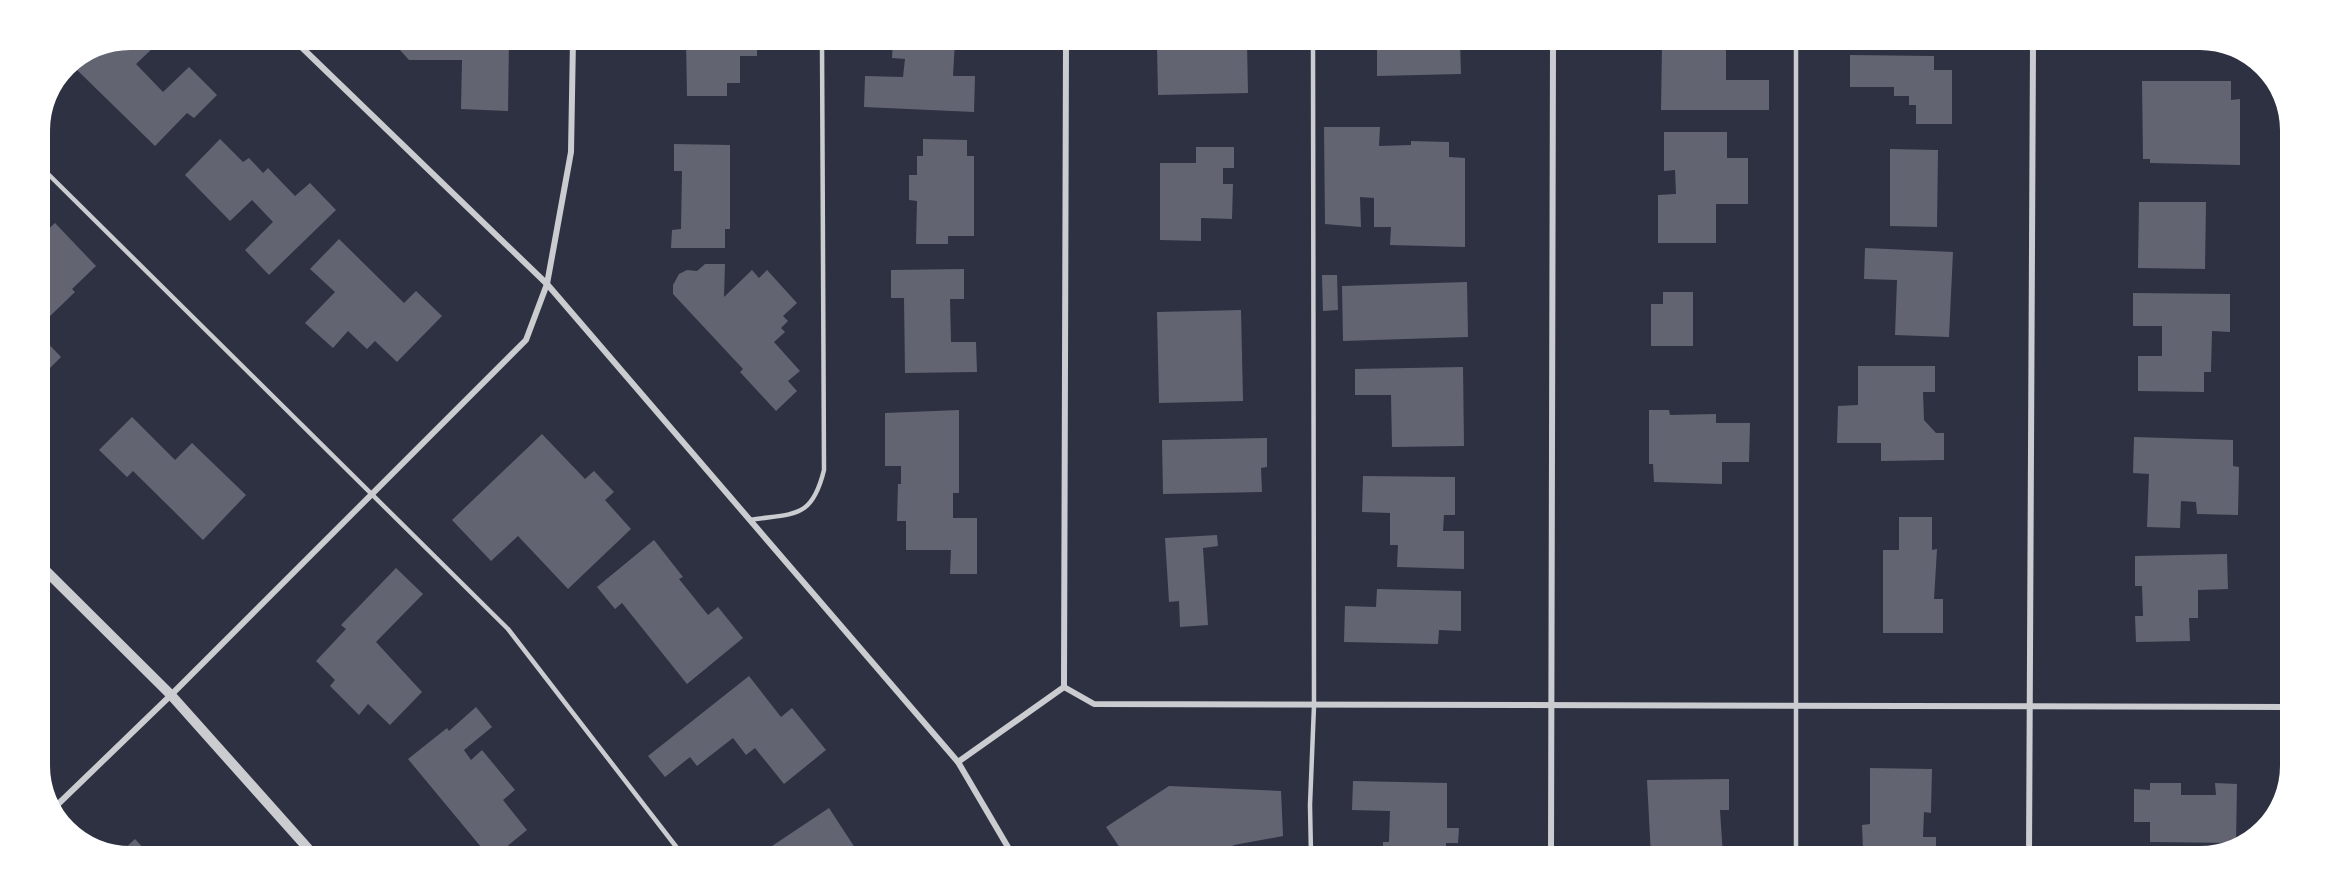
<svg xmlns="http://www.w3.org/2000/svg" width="2329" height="896" font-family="Karla,sans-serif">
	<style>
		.building { fill: #626471 }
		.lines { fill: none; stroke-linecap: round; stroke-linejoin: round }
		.service { stroke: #caccd0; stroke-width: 4.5 }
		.minor { stroke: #caccd0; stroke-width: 6 }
		.tertiary { stroke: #caccd0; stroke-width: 10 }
	</style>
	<rect width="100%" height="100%" fill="#2d3142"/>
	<!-- building -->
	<g class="building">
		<polygon points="129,39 146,39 154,47 136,64 163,92 189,67 217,95 194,118 187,113 155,146 75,68 87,56"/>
		<polygon points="391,40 509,40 508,111 461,109 462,60 409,60"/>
		<polygon points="686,40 757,40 757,56 740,56 740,83 727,83 727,96 687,96"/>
		<polygon points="893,41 955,41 953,76 975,76 974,112 864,107 865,76 903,77 905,59 892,58"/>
		<polygon points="1191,41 1247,42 1248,93 1158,95 1157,46 1191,45"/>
		<polygon points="1402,42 1460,42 1461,74 1377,76 1377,45 1402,45"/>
		<polygon points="1662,43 1712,43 1712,48 1726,48 1726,80 1769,80 1769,110 1661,110"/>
		<polygon points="1850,55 1934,56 1934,70 1952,70 1952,124 1916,124 1916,105 1909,105 1909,96 1894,96 1894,87 1850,87"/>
		<polygon points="2142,81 2231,81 2231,100 2240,99 2240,165 2150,163 2150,159 2143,159"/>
		<polygon points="1324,127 1380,127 1379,146 1411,145 1411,141 1449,142 1449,157 1465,158 1465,247 1390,245 1391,227 1374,227 1374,198 1360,197 1361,227 1325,224"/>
		<polygon points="1664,132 1727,132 1727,158 1748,158 1748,204 1716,204 1716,243 1658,243 1658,195 1676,194 1675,170 1664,171"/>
		<polygon points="220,139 243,162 249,158 263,173 268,168 295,196 310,183 336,210 269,275 245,250 273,222 252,200 230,221 185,175"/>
		<polygon points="923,139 967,140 967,156 974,156 974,236 948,236 948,244 916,244 917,201 909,200 909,175 917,175 917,156 923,156"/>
		<polygon points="674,144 730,145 730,229 725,229 725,248 671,248 672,230 681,229 682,171 674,171"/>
		<polygon points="1196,147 1234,147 1234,168 1223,168 1223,184 1233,184 1232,219 1201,218 1201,241 1160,240 1160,163 1196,163"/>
		<polygon points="1890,149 1938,150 1937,227 1890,226"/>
		<polygon points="2139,202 2206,202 2205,269 2138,268"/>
		<polygon points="55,223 96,266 72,289 75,292 48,318 44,313 39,317 39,238"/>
		<polygon points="339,239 404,303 416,291 442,316 397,362 375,341 367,349 348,331 333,348 305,323 335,292 310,269"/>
		<polygon points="1865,248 1953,252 1949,337 1895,335 1897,280 1864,279"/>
		<polygon points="705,264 725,264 724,297 752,270 759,278 767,270 797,303 783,316 788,321 781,328 785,332 774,342 800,371 788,381 797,391 776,411 740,372 743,369 673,294 673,285 679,274 687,270 697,271"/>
		<polygon points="964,269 964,299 950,299 951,342 976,342 977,372 905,373 904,298 891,298 891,270"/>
		<polygon points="1322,275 1337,275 1338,310 1323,311"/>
		<polygon points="1467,282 1468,337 1343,341 1342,286"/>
		<polygon points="1663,292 1693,292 1693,346 1651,346 1651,304 1663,304"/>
		<polygon points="2133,293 2230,294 2230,332 2212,331 2211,372 2204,372 2204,392 2138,391 2138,356 2162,356 2162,326 2133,326"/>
		<polygon points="1241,310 1243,401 1159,403 1157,312"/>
		<polygon points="39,334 61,357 39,379"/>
		<polygon points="1858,366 1935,366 1935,392 1923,392 1924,420 1936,433 1944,433 1944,460 1881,461 1881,443 1837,443 1838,406 1858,405"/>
		<polygon points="1463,367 1464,446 1392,447 1391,395 1355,395 1355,369"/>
		<polygon points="959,410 959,493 953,493 953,518 977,518 977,574 950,574 951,550 906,550 906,521 897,521 898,484 901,484 901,466 885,466 885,413"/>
		<polygon points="1649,410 1669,410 1670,415 1716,414 1716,423 1750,423 1749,462 1722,462 1722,484 1654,482 1653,464 1649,464"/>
		<polygon points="132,417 175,460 192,443 246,495 203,540 133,471 127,477 99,450"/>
		<polygon points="542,434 585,479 594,471 614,492 605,500 631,529 568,589 518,536 491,561 452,520"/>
		<polygon points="2134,437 2233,440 2233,466 2239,467 2238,515 2197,514 2196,502 2181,501 2180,528 2147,527 2149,474 2133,473"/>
		<polygon points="1267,438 1267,467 1261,468 1262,492 1163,494 1162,440"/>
		<polygon points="1363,476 1455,477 1455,515 1444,515 1443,531 1464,531 1464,569 1397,567 1398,545 1390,545 1390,513 1362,512"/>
		<polygon points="1899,517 1932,517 1932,550 1937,549 1934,599 1943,599 1943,633 1883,633 1883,550 1899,550"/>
		<polygon points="1217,535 1218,546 1203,548 1208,625 1180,627 1179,601 1169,602 1165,538"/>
		<polygon points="654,540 683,577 679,579 708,615 718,607 743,638 687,684 622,603 615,609 597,587"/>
		<polygon points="2227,554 2228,589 2198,590 2198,618 2189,618 2190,641 2136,642 2135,616 2143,616 2142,586 2135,586 2135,556"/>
		<polygon points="396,568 423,594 376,642 422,692 390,725 368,704 359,715 330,686 335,680 316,661 346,629 341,625"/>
		<polygon points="1377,589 1461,591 1461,631 1439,630 1438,644 1344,642 1345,606 1376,607"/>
		<polygon points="749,676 781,717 792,708 826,750 784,784 755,748 746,755 733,738 697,766 690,757 665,777 648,756"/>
		<polygon points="476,707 492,727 464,750 471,760 482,750 515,790 503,800 527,830 499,853 486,853 408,759 447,728 449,731"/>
		<polygon points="1870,768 1932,769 1931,813 1924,812 1923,837 1936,837 1936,856 1870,856 1870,850 1863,850 1862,825 1870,824"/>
		<polygon points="1729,779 1729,810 1720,810 1723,856 1651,856 1647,780"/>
		<polygon points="1353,781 1447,783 1447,828 1459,828 1458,843 1446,843 1446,855 1383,855 1383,842 1389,842 1390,811 1352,810"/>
		<polygon points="2150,783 2181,783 2181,795 2216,795 2215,783 2237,784 2236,843 2150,842 2150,822 2134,822 2134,789 2150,790"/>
		<polygon points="1169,786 1281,791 1283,836 1234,845 1218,855 1124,854 1106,827"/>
		<polygon points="829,808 859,854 773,854 769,848"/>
		<polygon points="135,839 147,852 121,852"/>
	</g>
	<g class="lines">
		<!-- service -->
		<g class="service">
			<polyline points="1796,43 1796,856"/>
			<polyline points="39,165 508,629 681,853"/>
			<path d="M750 520C795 513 812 519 824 470L822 41"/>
			<polyline points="1311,855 1310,805 1314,706 1313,42"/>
		</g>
		<!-- minor -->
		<g class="minor">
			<polyline points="293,39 547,284 958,762 1012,854"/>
			<polyline points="1064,687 1066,41"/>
			<polyline points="958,762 1064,687 1094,704 2286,707"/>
			<polyline points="53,809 171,695 526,340 547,284 571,152 573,40"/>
			<polyline points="1551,855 1553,42"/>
			<polyline points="2029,857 2033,43"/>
		</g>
		<!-- tertiary -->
		<polyline class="tertiary" points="39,564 171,695 312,853"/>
	</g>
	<!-- crop -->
	<path d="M0 0H2329V896H0ZM130 50H2200A80 80 0 0 1 2280 130V766A80 80 0 0 1 2200 846H130A80 80 0 0 1 50 766V130A80 80 0 0 1 130 50Z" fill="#fff" fill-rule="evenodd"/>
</svg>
